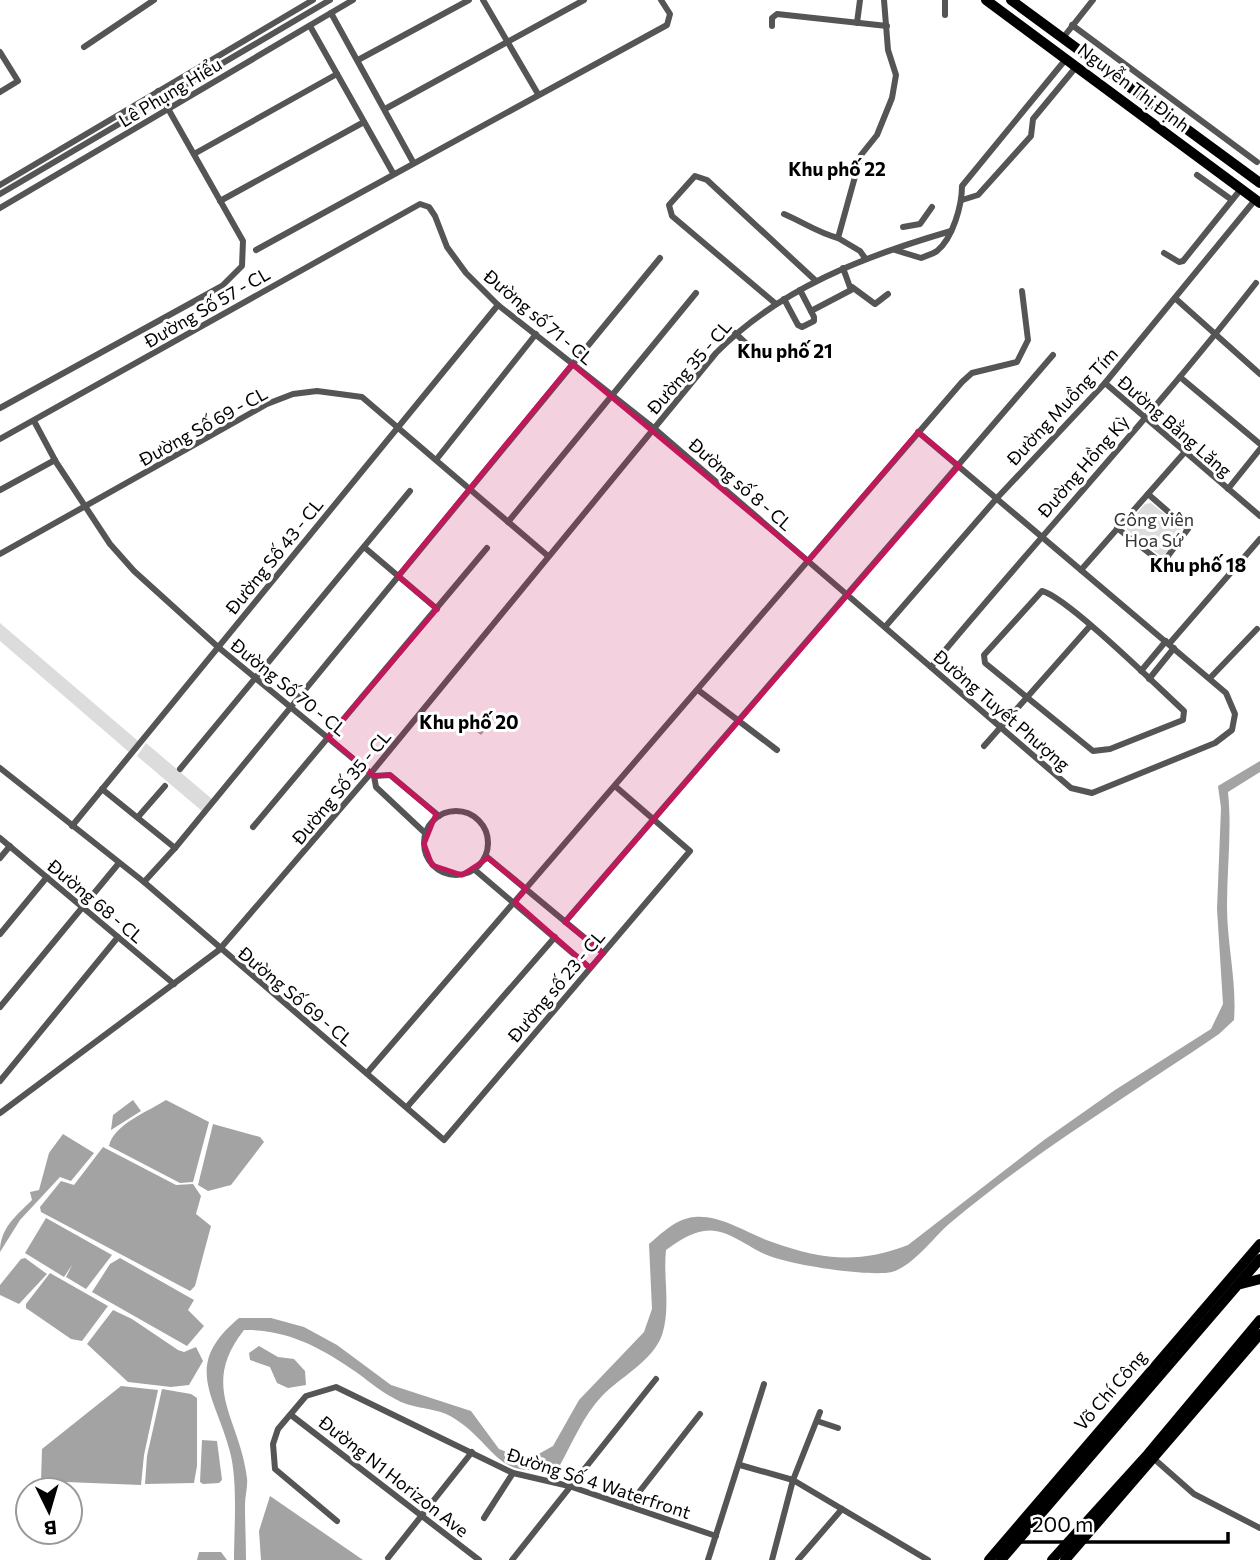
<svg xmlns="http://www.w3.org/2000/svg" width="1260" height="1560" font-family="Commissioner,sans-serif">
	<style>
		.green { fill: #dcdcdc }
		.water { fill: #a3a3a3 }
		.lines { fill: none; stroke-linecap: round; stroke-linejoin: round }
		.minor { stroke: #555; stroke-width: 6 }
		.primary { stroke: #000; stroke-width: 10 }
		.trunk { stroke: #000; stroke-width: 10 }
		.marked { fill: #c2185b; fill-opacity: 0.2; stroke: #c2185b; stroke-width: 5; stroke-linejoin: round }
		.labels { text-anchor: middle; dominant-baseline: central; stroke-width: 6; stroke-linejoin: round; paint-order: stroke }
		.street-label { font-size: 18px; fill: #000; stroke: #fff }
		.park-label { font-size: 18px; fill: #333; stroke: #fff }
		.neighbourhood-label { font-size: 19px; font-weight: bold; fill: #000; stroke: #fff }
	</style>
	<rect width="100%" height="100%" fill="#fff"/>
	<!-- green -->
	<g class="green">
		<polygon points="1151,503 1179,526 1183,535 1162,557 1127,530 1127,524 1145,504"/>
		<polygon points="0,623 138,741 129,752 0,641"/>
		<polygon points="146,743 212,799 202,811 137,756"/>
	</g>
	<!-- water -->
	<g class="water">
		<polygon points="489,711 496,718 481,735 473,729"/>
		<path d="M1260 761V772L1228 792C1232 830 1227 868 1227 906 1227 945 1237 981 1234 1020L1219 1034C1128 1096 1033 1153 949 1224 933 1238 913 1266 892 1272 869 1277 790 1265 767 1255 747 1247 726 1227 704 1231 690 1233 677 1242 666 1250 663 1278 671 1308 662 1335 653 1361 619 1378 602 1396 583 1416 573 1442 560 1465 496 1485 496 1443 452 1417 437 1408 417 1409 401 1402 384 1394 371 1383 356 1372 322 1348 287 1329 244 1330 199 1387 240 1418 247 1478 248 1487 245 1496 245 1505 245 1524 246 1542 246 1560H234C234 1529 238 1482 230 1452 216 1396 181 1366 239 1318H271L304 1327 337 1345 391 1385 471 1411 499 1449 517 1456H535L553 1446 579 1400 644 1332 652 1309 649 1244C662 1233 677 1218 695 1217 722 1215 748 1234 772 1242 822 1260 859 1264 908 1245L1044 1140 1115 1090 1211 1029 1223 1004 1217 909 1221 808 1218 786Z"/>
		<polygon points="133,1100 141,1111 111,1130 113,1115"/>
		<path d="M166 1100 209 1122 193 1182 180 1183 109 1146C113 1125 149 1111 166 1100Z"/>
		<polygon points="213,1124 260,1137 264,1142 231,1185 208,1191 198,1185"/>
		<path d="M63 1134 94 1153 71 1181 60 1177 20 1220 0 1252C0 1228 16 1216 32 1200L30 1192 39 1190 49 1153Z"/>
		<polygon points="103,1147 176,1185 193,1184 201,1196 196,1214 211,1226 195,1286 190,1291 41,1212 40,1207 61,1181 74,1185"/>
		<polygon points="46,1218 112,1255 86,1289 66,1277 72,1265 64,1277 25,1253"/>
		<polygon points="25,1258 47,1274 19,1304 0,1295 0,1285 21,1259"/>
		<polygon points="120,1258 194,1300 188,1310 204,1326 187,1346 92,1292 110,1264"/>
		<polygon points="50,1273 108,1306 82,1341 71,1339 26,1308 26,1304"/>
		<polygon points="113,1310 132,1319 178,1350 184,1352 196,1347 203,1361 189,1385 171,1387 128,1382 87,1344"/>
		<polygon points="259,1346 278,1357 294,1359 305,1371 306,1385 288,1388 277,1383 270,1367 250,1360 249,1353"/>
		<polygon points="121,1386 158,1390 144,1455 141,1485 41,1481 42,1449"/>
		<polygon points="162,1389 191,1394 197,1398 197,1466 194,1483 145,1484 147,1456"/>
		<polygon points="202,1440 217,1441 222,1480 219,1483 203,1484 200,1482"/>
		<polygon points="270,1496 363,1560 261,1560 259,1531"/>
		<polygon points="199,1552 221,1552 227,1560 197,1560"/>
	</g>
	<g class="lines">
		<!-- minor -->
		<g class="minor">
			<polyline points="483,0 538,94"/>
			<polyline points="945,0 945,15"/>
			<polyline points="331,13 413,162"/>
			<polyline points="857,23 860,0"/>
			<polyline points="1072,25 1257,162"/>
			<polyline points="310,26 393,173"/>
			<polyline points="772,26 772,18 777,14 887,26"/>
			<polyline points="1066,34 1093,0"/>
			<polyline points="84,47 154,0"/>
			<polyline points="0,52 18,81 0,92"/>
			<polyline points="358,60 469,0"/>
			<polyline points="385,109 584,0"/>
			<polyline points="194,154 337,74"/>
			<polyline points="1197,175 1232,200"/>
			<polyline points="0,185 313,0"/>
			<polyline points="0,194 330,0"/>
			<polyline points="962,200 978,195 1031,136 1033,119 1076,67"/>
			<polyline points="220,201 364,122"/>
			<polyline points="0,208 353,0"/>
			<path d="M784 214C803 222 818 233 838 238"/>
			<polyline points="903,227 920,224 932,207"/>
			<polyline points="256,250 667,25 670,14 661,0"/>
			<path d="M895 250 921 258C926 256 933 254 937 251 953 238 962 205 962 186L1066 59"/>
			<polyline points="1164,253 1179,262 1183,261 1241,189"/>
			<polyline points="865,258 860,251 838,238 861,155 877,135 892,98 896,75 888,50 884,0"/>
			<polyline points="852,287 875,304 888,294"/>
			<polyline points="784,299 798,325 802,327 814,321 814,317 800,290"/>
			<polyline points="1176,299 1260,374"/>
			<polyline points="776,304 672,216 669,205 695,176 707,180 816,281"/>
			<polyline points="811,311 851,290 843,268"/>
			<polyline points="735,333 750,347"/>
			<polyline points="1180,377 1260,444"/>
			<polyline points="1105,383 1260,516"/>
			<polyline points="0,408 222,286 242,266 243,241 158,91"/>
			<polyline points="34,421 56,462 110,544 134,571 218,647 374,776 376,787 425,833"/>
			<polyline points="0,439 420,204 429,207 435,216 447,247 466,273 498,305 655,429 1071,788 1092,793 1215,743 1232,730 1235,714 1226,693 918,432"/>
			<polyline points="436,460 536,334"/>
			<polyline points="1228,489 1260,449"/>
			<polyline points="0,490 55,460"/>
			<polyline points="508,522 696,293"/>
			<polyline points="1117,528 1158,560 1165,560 1188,529 1148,494"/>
			<polyline points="364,547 437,609"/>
			<polyline points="0,554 267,404 293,394 317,391 362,397 548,556"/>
			<polyline points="1081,570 1184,453"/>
			<path d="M1042 591C1067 597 1160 689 1184 711L1183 720 1110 749 1093 751 985 663 984 655Z"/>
			<polyline points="885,627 997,498 1105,383 1255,200"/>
			<polyline points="1169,644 1260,539"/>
			<path d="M931 667C1038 538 1153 415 1256 283"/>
			<polyline points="1141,671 1166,641"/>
			<polyline points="1210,678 1257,629"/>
			<polyline points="1149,679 1174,648"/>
			<polyline points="698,690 777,750"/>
			<polyline points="984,746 1090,626"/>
			<polyline points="0,768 144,882 444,1140 690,851 615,786"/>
			<polyline points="180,769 410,491"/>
			<polyline points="374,776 390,775 439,816"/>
			<polyline points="102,789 175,848"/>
			<circle cx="456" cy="843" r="32"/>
			<polyline points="138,817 165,786"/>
			<polyline points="72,826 498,305"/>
			<polyline points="253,827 487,548"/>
			<polyline points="0,838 174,984"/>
			<polyline points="486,856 603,953"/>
			<polyline points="0,858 10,846"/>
			<polyline points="475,870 590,968"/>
			<polyline points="144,882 175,848 660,258"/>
			<polyline points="565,922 1053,355"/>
			<polyline points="0,934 47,877"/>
			<polyline points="0,1007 119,863"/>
			<polyline points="367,1073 962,382 972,373 1017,362 1028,340 1022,291"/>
			<polyline points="0,1081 118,937"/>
			<polyline points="407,1107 555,937"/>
			<path d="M0 1113 219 950 371 773 716 353C780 288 865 256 951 231"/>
			<polyline points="291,1415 479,1560"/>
			<polyline points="817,1421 838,1428"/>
			<polyline points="1152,1457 1194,1494 1260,1528"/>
			<polyline points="740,1465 793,1480 928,1560"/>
			<polyline points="629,1505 700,1414"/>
			<polyline points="484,1518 513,1473"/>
			<polyline points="337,1521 275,1469 273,1444 278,1429 306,1396 336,1387 513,1473 569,1486 716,1536"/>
			<polyline points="388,1558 472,1452"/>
			<polyline points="512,1560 656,1379"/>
			<polyline points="708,1560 764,1384"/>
			<polyline points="772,1560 793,1480 820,1412"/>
			<polyline points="798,1560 842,1509"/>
		</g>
		<!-- primary -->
		<g class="primary">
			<polyline points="986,0 1260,203"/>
			<polyline points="1011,0 1260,183"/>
			<polyline points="989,1560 1260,1244"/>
			<polyline points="1065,1560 1260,1334"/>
		</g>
		<!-- trunk -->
		<g class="trunk">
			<polyline points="1241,1284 1260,1279"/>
			<polyline points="1001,1560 1260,1259"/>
			<polyline points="1052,1560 1148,1454 1260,1320"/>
		</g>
	</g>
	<!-- marked area -->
	<path class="marked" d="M572 364 808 561 918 432 959 466 565 922 603 953 590 968 515 902 526 889 488 858 462 875 432 865 424 844 436 814 390 775 374 776 328 737 437 609 398 576Z"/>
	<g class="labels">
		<!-- street labels -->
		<g class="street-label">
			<text transform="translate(1134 87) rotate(37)">Nguyễn Thị Định</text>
			<text transform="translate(170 92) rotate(-31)">Lê Phụng Hiểu</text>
			<text transform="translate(207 307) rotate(-30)">Đường Số 57 - CL</text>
			<text transform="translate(539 317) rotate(40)">Đường số 71 - CL</text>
			<text transform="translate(689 367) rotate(-49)">Đường 35 - CL</text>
			<text transform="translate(1062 406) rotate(-47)">Đường Muồng Tím</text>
			<text transform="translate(203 426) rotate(-29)">Đường Số 69 - CL</text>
			<text transform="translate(1175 426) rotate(41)">Đường Bằng Lăng</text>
			<text transform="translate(1083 466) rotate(-49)">Đường Hồng Kỳ</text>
			<text transform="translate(741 484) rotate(41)">Đường số 8 - CL</text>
			<text transform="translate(274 556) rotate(-51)">Đường Số 43 - CL</text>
			<text transform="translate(289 687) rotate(39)">Đường Số 70 - CL</text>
			<text transform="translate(1002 710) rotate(41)">Đường Tuyết Phượng</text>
			<text transform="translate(341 787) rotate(-50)">Đường Số 35 - CL</text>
			<text transform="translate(96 901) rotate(40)">Đường 68 - CL</text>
			<text transform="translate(556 986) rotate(-50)">Đường số 23 - CL</text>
			<text transform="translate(296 996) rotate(40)">Đường Số 69 - CL</text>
			<text transform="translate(1110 1390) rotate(-49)">Võ Chí Công</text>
			<text transform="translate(394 1476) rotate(38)">Đường N1 Horizon Ave</text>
			<text transform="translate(599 1483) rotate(18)">Đường Số 4 Waterfront</text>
		</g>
		<!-- park labels -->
		<g class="park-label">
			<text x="1154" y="519">Công viên<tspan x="1154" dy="21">Hoa Sứ</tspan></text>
		</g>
		<!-- neighbourhood labels -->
		<g class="neighbourhood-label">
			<text x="837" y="168">Khu phố 22</text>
			<text x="785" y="350">Khu phố 21</text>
			<text x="1198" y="564">Khu phố 18</text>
			<text x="469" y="721">Khu phố 20</text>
		</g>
	</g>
	<!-- north arrow -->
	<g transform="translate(49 1511) rotate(175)"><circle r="33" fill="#ffffff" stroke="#999999" stroke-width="2"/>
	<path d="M0-5L12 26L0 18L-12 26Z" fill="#000000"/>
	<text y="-10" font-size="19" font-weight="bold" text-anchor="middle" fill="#000000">B</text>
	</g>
	<!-- scale -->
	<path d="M1022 1532v10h206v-10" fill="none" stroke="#000000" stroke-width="3.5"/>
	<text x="1032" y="1532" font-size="21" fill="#000000" stroke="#ffffff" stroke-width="5" paint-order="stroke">200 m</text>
</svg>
